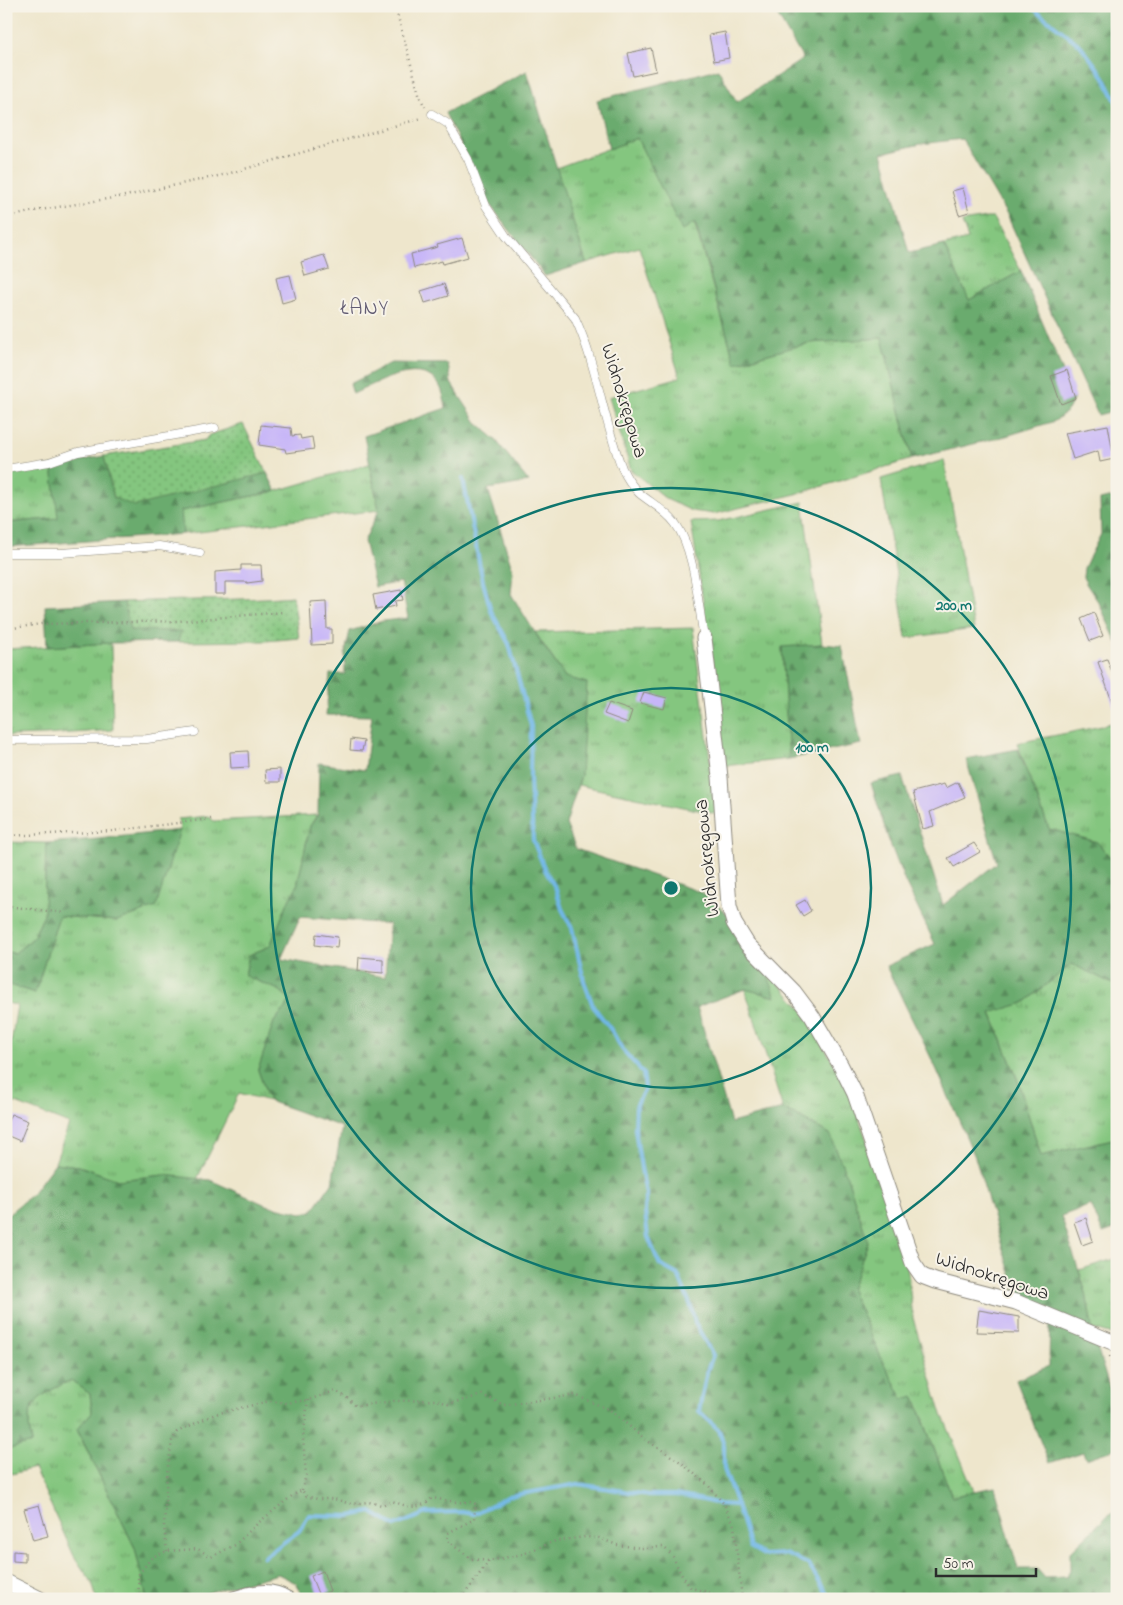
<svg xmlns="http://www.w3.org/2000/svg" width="1123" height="1605" font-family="'Indie Flower',sans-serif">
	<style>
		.grass { fill: url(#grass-tufts); stroke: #587855 }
		.forest { fill: url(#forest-firs); stroke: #4b6b4c; fill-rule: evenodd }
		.garden { fill: url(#garden-dots); stroke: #587855 }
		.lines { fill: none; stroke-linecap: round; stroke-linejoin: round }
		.stream { stroke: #70b7e7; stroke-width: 4 }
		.building { fill: #c7b6f8 }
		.lane-casing { stroke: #8c887c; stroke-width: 9 }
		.street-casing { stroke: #8c887c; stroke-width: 17 }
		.path { stroke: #8c887c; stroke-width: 2.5; stroke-dasharray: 1 4; stroke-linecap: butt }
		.lane { stroke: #fff; stroke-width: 8 }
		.street { stroke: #fff; stroke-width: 15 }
		.ring { fill: none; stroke: #0f766e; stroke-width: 2.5 }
		.labels { text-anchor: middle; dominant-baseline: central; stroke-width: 4; stroke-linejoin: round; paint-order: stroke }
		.street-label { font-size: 20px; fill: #2b2b2b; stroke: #f7f3e8 }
		.neighbourhood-label { font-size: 21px; letter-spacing: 1px; fill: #625c73; stroke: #f7f3e8 }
		.centre { fill: #0f766e; stroke: #f7f3e8; stroke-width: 2.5 }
		.ring-label { font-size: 15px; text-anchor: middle; font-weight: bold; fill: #0f766e; stroke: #f7f3e8; stroke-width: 4; stroke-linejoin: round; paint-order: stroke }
	</style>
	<defs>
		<pattern id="grass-tufts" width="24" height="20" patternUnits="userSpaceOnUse" patternTransform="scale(1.25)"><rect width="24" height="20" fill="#84c67f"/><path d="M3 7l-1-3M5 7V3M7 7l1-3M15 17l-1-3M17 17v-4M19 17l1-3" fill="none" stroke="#6ca168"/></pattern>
		<pattern id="forest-firs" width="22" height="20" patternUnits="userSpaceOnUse" patternTransform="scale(1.25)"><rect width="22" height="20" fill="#6bab6e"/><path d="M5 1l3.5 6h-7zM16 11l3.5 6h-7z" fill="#588b5b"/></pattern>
		<pattern id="garden-dots" width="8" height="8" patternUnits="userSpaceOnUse" patternTransform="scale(1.25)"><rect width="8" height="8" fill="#84c67f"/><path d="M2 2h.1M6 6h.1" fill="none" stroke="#6ca168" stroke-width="1.8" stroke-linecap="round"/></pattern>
	</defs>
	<rect width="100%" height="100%" fill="#f7f3e8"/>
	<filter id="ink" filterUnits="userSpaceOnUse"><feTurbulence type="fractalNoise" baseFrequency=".02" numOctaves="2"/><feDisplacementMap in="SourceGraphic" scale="10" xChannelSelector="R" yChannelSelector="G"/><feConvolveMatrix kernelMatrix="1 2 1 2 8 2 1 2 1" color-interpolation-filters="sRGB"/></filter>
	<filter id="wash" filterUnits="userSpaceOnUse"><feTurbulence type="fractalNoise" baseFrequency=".0096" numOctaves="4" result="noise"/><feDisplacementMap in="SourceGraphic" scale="20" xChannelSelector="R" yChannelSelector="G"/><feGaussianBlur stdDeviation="1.12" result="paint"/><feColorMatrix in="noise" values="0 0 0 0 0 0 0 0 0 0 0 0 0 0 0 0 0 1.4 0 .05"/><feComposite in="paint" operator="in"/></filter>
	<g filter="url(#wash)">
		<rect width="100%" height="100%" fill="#eee6cc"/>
		<!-- grass -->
		<g class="grass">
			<polygon points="637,138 682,230 694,222 735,363 809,343 882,338 912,459 800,493 714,514 692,511 666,499 631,470 609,397 680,377 639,247 586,263 556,168"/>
			<polygon points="986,218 993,218 1021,271 969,300 944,245 968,239 962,222"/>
			<polygon points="944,460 974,629 906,638 881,479"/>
			<polygon points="369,464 379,510 183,534 181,511 276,491"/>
			<polygon points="52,466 59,518 6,523 6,473"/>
			<polygon points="803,502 822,644 782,648 789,759 723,766 711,654 691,522 718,521"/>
			<polygon points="693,628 717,814 578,785 581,775 565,677 535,632"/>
			<polygon points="111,643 113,730 45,735 6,736 6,649"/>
			<polygon points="1117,721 1117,855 1110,857 1097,842 1049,829 1017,743 1102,726"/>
			<polygon points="317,815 310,826 297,886 288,902 270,946 249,955 245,975 279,990 291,1000 274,1022 258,1070 269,1101 239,1093 197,1179 164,1175 118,1180 79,1166 55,1163 69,1124 16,1103 6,1104 6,1075 17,1005 6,1003 6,984 35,993 59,916 117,921 180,830 178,819 208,816 214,821"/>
			<polygon points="6,842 46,843 44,915 33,938 15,953 6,952"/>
			<polygon points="1072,964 1117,986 1117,1138 1041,1156 1017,1078 991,1012 1024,1003"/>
			<polygon points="765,968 802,1009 848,1088 905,1247 913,1318 940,1409 974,1491 952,1497 915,1397 903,1399 882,1360 851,1290 868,1242 847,1177 830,1134 783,1109 745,989 775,996"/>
			<polygon points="1117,1258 1117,1336 1092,1329 1086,1293 1079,1270"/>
			<path d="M71 1380 90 1394 92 1412 77 1430 135 1548 147 1599H94L96 1596 92 1583 74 1556 34 1468 12 1474 6 1467 7 1449 32 1443C31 1437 29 1430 29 1423 28 1398 52 1390 71 1380Z"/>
		</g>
		<!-- forest -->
		<g class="forest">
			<polygon points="772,6 1117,6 1117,410 1098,415 1007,215 962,139 921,144 882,153 909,253 944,245 969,300 1021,271 1074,398 1068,410 1055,421 1006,436 912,459 882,338 809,343 735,363 695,222 682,231 637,138 609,149 597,100 718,69 737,102 803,59"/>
			<polygon points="527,71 586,263 545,276 490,205 445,113"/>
			<path d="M391 363 448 364 451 383 478 424 495 439 529 482 488 489 513 571 511 594 539 639 565 677 587 683 581 775 566 824 576 849 703 893 731 917 765 968 776 997 745 989 697 1007 731 1123 783 1109 830 1134 847 1177 868 1242 851 1290 882 1360 903 1399 914 1396 952 1497 974 1491 995 1487 1018 1569H1037L1045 1578 1067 1577 1070 1570V1552L1107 1516 1117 1510V1599H303L296 1583 278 1574 184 1599H147L135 1548 77 1429 92 1412 90 1394 71 1380C52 1390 28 1398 29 1423 29 1430 31 1437 32 1443L6 1450V1216L32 1194 55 1163 79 1166 118 1180 164 1175 210 1180 266 1205 302 1213 312 1211 332 1183 342 1127 269 1101 258 1070 274 1022 291 1000 279 990 245 976 249 955 270 946 288 902 297 886 310 826 318 815 319 763 365 770 372 716 326 715 330 674H345V653L350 631 383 621 408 618 401 582 375 587 364 541 379 510 364 436 446 408C444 399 443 389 437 382 416 359 375 384 353 394L350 384ZM300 917 389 924 385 977 281 959Z"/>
			<polygon points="104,456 114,498 179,494 267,473 276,491 181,511 183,534 6,547 6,523 58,518 52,466"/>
			<polygon points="1117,496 1117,643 1099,603 1087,585 1083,577 1084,568 1101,534 1100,500"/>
			<polygon points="124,602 130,630 182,631 178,642 111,643 47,647 45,606"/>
			<polygon points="822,644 842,646 861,744 789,759 782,647"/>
			<polygon points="1018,749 1049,829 1097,842 1110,857 1117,855 1117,986 1072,964 1024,1003 991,1013 1017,1078 1041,1156 1117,1138 1117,1228 1103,1233 1091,1205 1061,1216 1086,1293 1094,1338 1117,1413 1117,1448 1086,1459 1083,1452 1049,1463 1016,1380 1049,1366 1050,1308 1019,1302 975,1157 936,1068 886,966 935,944 905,882 888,838 871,783 902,776 943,905 997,863 966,759"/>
			<polygon points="180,830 156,907 117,921 59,916 35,993 6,984 6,952 15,953 33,938 44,915 46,843 98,839"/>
		</g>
		<!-- garden -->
		<g class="garden">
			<polygon points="243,424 267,473 135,506 114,498 104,456 205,440 209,435"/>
			<path d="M293 596 299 638 266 641 178 642 181 631 130 630 124 602C180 599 237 601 293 596Z"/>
		</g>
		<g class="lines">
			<!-- stream -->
			<g class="stream">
				<polyline points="1030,6 1081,46 1104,77 1117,103"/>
				<polyline points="463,479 483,582 491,611 509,644 531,726 530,778 533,840 545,870 556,889 562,909 572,928 584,981 593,1006 612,1031 622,1049 643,1073 645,1088 636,1106 635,1129 641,1168 646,1194 645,1212 648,1237 660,1265 678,1275 691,1306 695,1323 713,1355 707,1371 699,1411 719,1430 724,1445 724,1469 737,1505"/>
				<polyline points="264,1557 299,1531 309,1515 350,1516 371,1512 395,1526 426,1513 462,1512 474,1514 509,1496 578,1484 649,1495 676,1495 703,1500 719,1504 737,1505 750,1547 764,1555 785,1554 808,1564 830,1599"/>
			</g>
		</g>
		<g id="blocks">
			<!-- building -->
			<g class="building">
				<polygon points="725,32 729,58 714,61 709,35"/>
				<polygon points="651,48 656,71 633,76 628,53"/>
				<polygon points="963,188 969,212 959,215 952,191"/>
				<polygon points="462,238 468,257 443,264 442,261 414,268 411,254 438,247 437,245"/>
				<polygon points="324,255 329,269 305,276 301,262"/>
				<polygon points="290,275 296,299 282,303 276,278"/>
				<polygon points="444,284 448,296 425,303 421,291"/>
				<polygon points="1067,370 1076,398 1061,404 1051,376"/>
				<polygon points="261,425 291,428 292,436 300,435 301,439 312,437 314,449 286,453 285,449 259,445"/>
				<polygon points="1108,425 1114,459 1100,462 1098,451 1073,459 1065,433"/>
				<polygon points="241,565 261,565 262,581 247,583 247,582 225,582 225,594 215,594 215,572 241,570"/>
				<polygon points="401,590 403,600 395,601 396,606 376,610 373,595"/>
				<polygon points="326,601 327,629 332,629 332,644 312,645 310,602"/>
				<polygon points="1094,613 1103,636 1090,641 1081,619"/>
				<polygon points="1107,659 1117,685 1117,710 1115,710 1098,662"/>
				<polygon points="644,692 667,698 664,709 640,703"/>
				<polygon points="609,703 632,711 628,723 604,714"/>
				<polygon points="351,739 364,741 362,751 350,750"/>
				<polygon points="248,751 249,767 231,768 230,752"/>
				<polygon points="280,769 280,782 266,782 265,770"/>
				<polygon points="958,782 965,797 930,812 934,826 923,829 913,792 944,784 946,788"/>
				<polygon points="974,843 980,852 954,867 948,858"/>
				<polygon points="805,900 811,911 803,916 796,905"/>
				<polygon points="316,934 338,937 337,948 315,945"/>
				<polygon points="359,957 383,959 383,973 358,971"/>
				<polygon points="11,1114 28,1121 20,1141 6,1135 6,1125"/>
				<polygon points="1086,1218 1093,1241 1082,1245 1074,1222"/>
				<polygon points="979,1310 1019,1317 1019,1333 976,1332"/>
				<polygon points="39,1505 48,1536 33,1540 24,1509"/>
				<polygon points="13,1551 25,1552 25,1562 13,1561"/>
				<polygon points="323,1571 330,1591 319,1596 311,1576"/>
			</g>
		</g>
	</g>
	<g filter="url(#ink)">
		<use href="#blocks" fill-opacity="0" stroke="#8c887c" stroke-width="1"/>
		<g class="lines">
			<defs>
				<g id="lane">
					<path d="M432 114 448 124 468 159 486 206 506 236 575 318C597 365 603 419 622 468 626 477 632 486 639 493 651 503 665 510 675 523 695 549 698 605 704 638"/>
					<polyline points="6,469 49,462 78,452 215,428"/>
					<polyline points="6,553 61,553 159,546 200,553"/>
					<polyline points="6,740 147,739 195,732"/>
				</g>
				<g id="street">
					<polyline points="704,638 720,777 729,906 734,923 747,944 794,992 812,1016 841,1066 855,1094 913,1263 922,1276 935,1281 1016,1302 1117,1344"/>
					<polyline points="6,1582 40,1599"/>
					<path d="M234 1599C252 1593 270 1588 287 1599"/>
				</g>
			</defs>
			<!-- lane casing -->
			<use href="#lane" class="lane-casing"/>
			<!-- street casing -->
			<use href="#street" class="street-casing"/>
			<!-- path -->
			<g class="path">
				<polyline points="395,6 420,97 425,107"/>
				<polyline points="6,218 34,211 125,196 227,174 422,118"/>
				<polyline points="6,629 41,624 178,621 284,612"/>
				<polyline points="6,836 112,831 211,819"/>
				<polyline points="6,906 64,913"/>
				<polyline points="1110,1356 1117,1394"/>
				<polyline points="302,1490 306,1475 303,1438 308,1400"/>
				<polyline points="167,1551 164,1527 167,1473 172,1441 177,1432 215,1414 270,1401 287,1403 308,1400 335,1391 346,1397 356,1406 394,1401 437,1400 448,1404 482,1395 504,1405 575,1395 610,1410 646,1440 679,1461 708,1485 724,1504 734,1525 742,1599"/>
				<path d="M139 1599 138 1575 152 1557 167 1551 198 1549 211 1557 235 1545 258 1523 292 1496 302 1490 306 1496 317 1499H334L351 1504 368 1502 382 1505 392 1501C408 1507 418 1511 432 1498 440 1499 448 1501 456 1502 465 1503 467 1500 476 1504L474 1519 448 1533 447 1541 472 1559 489 1561 523 1554 555 1541 586 1537 599 1538 617 1545 641 1548 664 1547 673 1557 681 1574 691 1588 711 1593 720 1599"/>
				<polyline points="463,1599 464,1595 489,1561"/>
			</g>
			<!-- lane -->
			<use href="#lane" class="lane"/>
			<!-- street -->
			<use href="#street" class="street"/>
		</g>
	</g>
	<!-- distance rings -->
	<g class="ring">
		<circle cx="671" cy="888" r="200"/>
		<circle cx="671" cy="888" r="400"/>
	</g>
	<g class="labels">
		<!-- street labels -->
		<g class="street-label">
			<text transform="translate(623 401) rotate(73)">Widnokręgowa</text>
			<text transform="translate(708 858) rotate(-96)">Widnokręgowa</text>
			<text transform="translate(992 1277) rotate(18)">Widnokręgowa</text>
		</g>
		<!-- neighbourhood labels -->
		<g class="neighbourhood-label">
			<text x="365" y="309">ŁANY</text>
		</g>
	</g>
	<circle cx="671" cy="888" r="8" class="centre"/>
	<g class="ring-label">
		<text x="954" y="610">200 m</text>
		<text x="812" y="752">100 m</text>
	</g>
	<!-- margin -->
	<rect width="1123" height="1605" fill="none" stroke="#f7f3e8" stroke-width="25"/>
	<!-- scale -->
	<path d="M936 1568v8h100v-8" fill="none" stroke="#2b2b2b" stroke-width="2.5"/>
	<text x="943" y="1568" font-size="15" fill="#2b2b2b" stroke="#f7f3e8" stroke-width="4" paint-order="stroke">50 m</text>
</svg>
